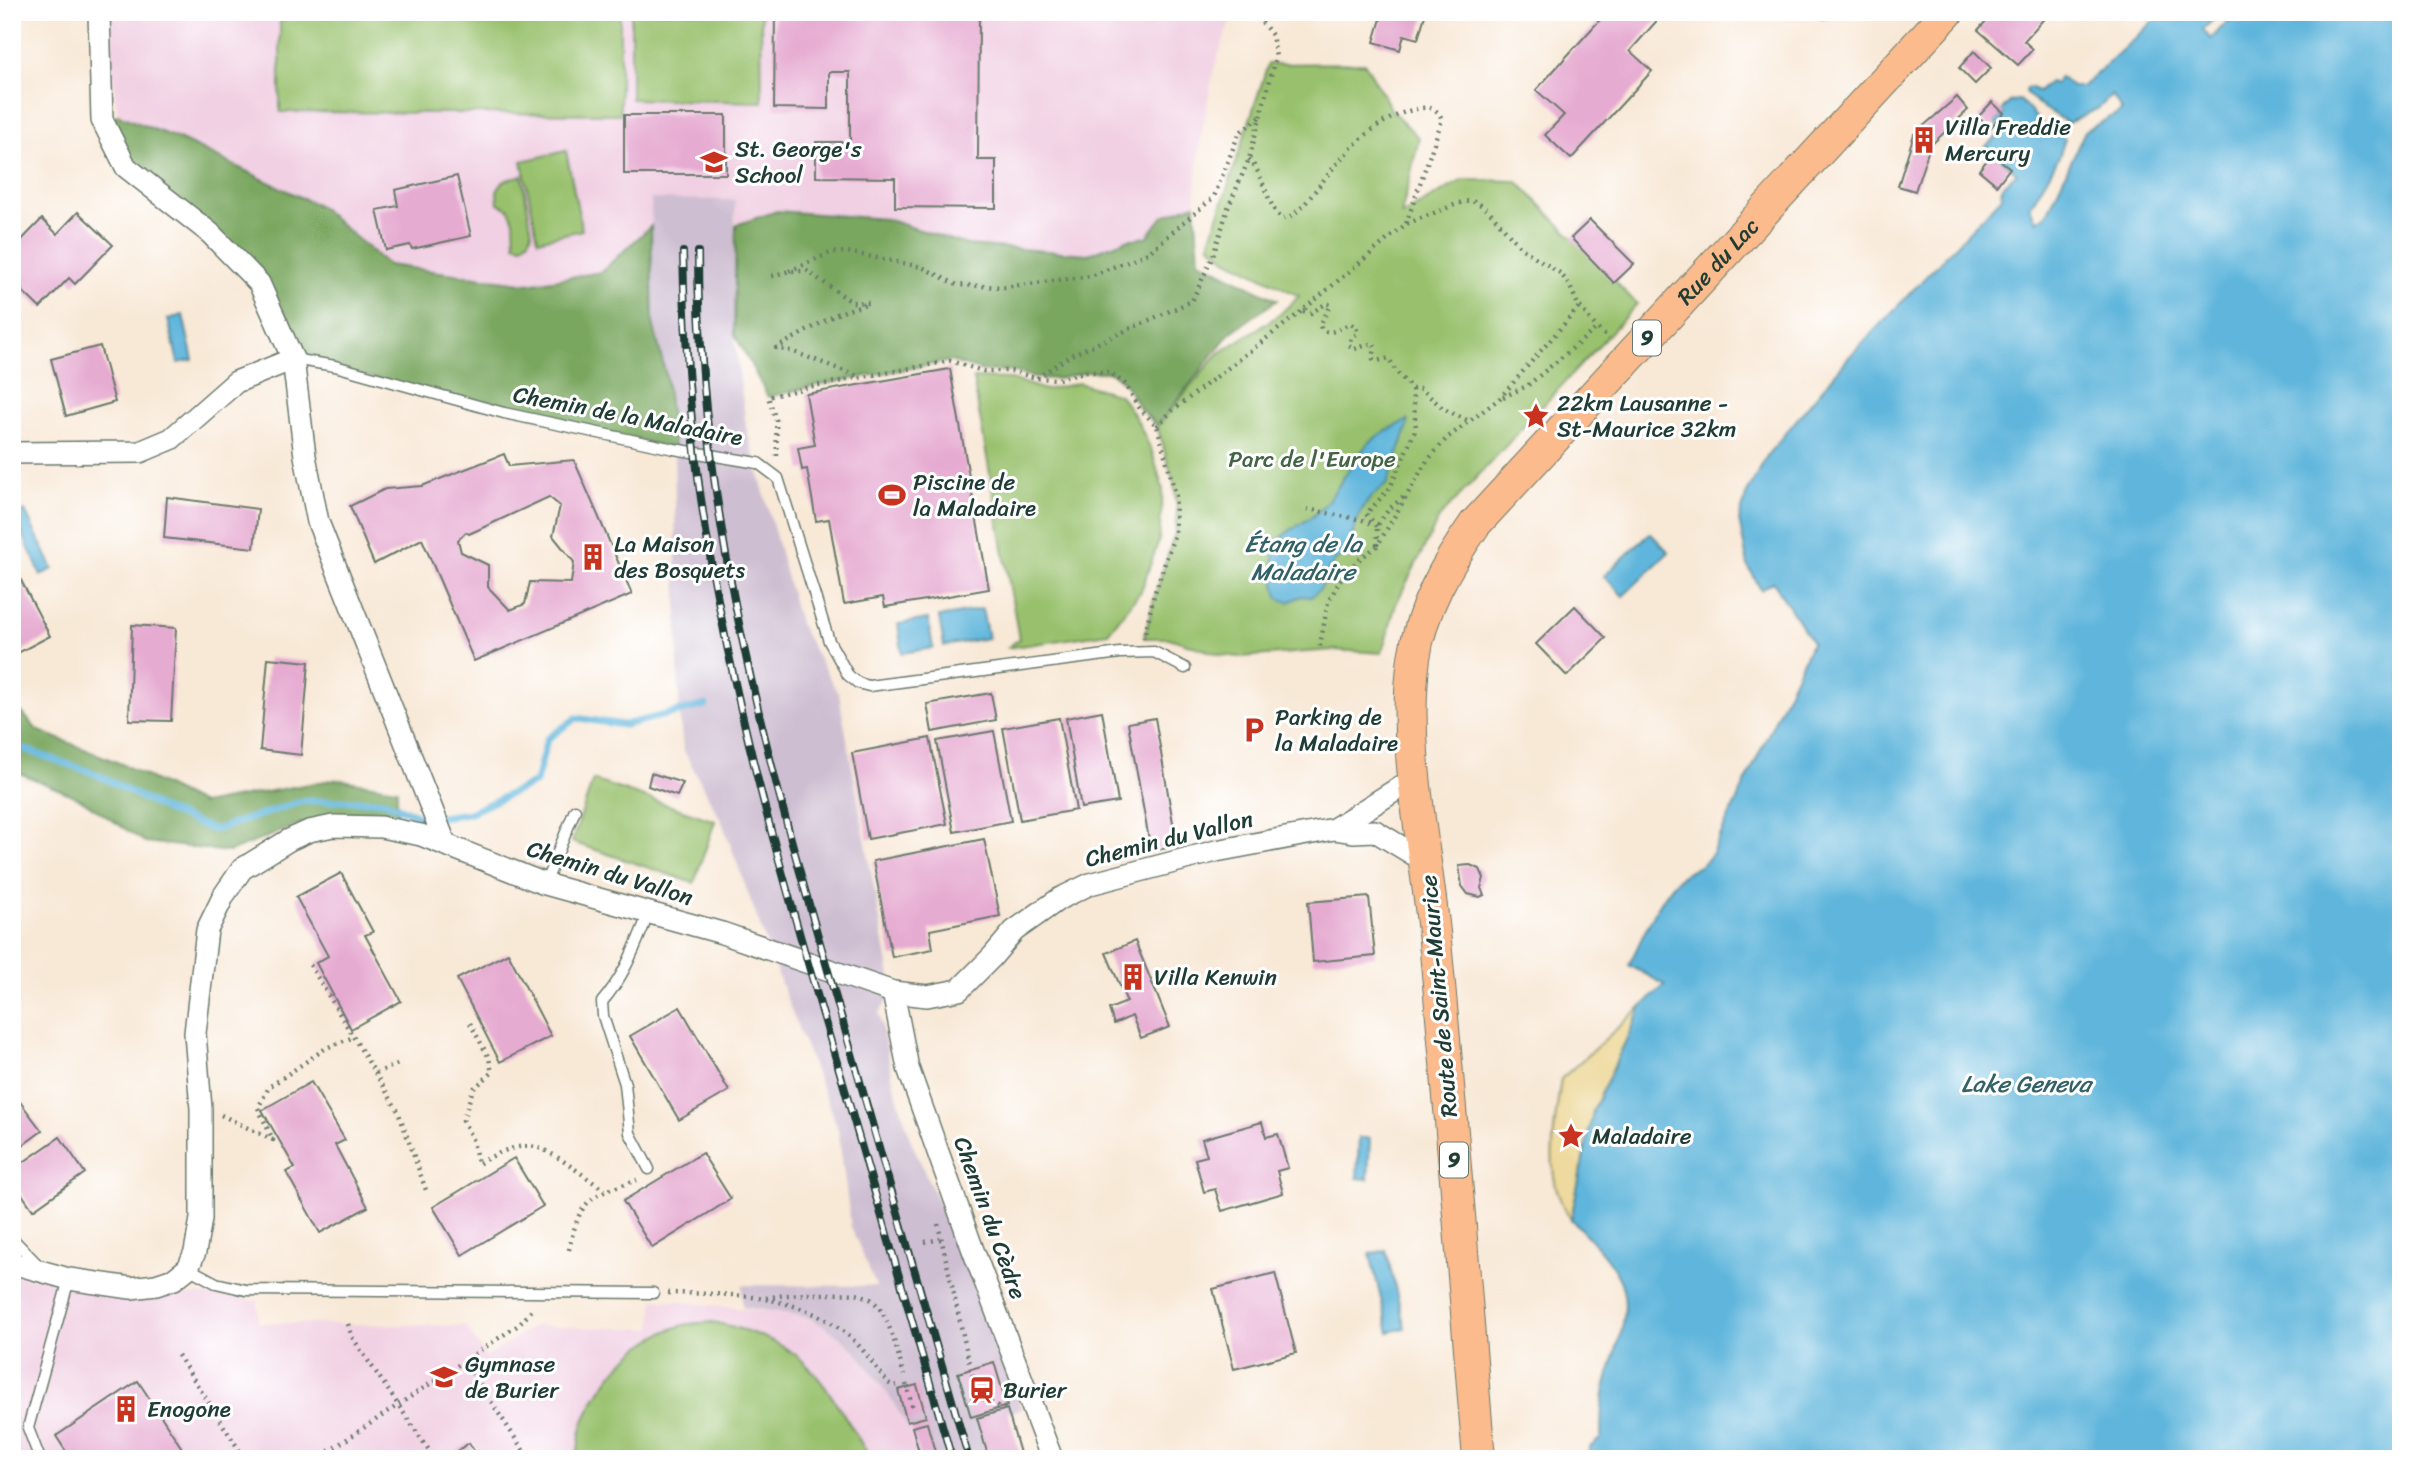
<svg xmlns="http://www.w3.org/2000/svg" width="2413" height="1471" font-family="Sriracha,sans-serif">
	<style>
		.built { fill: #f1d0e3 }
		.industrial { fill: #cebed1 }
		.green { fill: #99c16d; stroke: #5c7f50; stroke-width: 2 }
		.forest { fill: #7aa760; stroke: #4c724a; stroke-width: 2 }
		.sand { fill: #eeda9e; stroke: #868c69; stroke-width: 2 }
		.water { fill: #5eb5db; stroke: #3e7988; stroke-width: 2 }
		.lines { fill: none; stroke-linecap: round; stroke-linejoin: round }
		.stream { stroke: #5eb5db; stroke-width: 7 }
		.building { fill: #e6abd1; fill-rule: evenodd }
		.lane-casing { stroke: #6b796d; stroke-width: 13 }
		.street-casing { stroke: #6b796d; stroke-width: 24 }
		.primary-casing { stroke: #6b796d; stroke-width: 34 }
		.path { stroke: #6b796d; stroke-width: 4.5; stroke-dasharray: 2 5; stroke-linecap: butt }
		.lane { stroke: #fff; stroke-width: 10 }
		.street { stroke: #fff; stroke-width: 21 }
		.primary { stroke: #fbbb8c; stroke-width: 32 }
		.rail-casing { stroke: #1f3d34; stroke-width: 8 }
		.rail { stroke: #fff; stroke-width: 5; stroke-dasharray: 16; stroke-linecap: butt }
		.labels { text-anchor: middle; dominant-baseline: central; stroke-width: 6; stroke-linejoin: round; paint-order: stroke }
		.shield { fill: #fff; stroke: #627771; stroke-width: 2 }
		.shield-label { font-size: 21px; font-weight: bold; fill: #1f3d34 }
		.poi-label { font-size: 23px; fill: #1f3d34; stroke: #fff; text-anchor: start }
		.street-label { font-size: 23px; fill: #1f3d34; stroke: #fff }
		.park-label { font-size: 23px; fill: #446545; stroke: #fff }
		.water-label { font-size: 24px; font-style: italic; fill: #326166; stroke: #fff }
	</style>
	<rect width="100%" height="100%" fill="#fff"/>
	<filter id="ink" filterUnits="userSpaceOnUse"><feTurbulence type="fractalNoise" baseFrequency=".0143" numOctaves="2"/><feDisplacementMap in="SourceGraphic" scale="14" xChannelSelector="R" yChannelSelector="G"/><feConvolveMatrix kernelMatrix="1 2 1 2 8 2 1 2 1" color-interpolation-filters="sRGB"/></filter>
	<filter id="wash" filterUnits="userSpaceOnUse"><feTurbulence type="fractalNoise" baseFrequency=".00686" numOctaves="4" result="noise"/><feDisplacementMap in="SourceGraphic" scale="28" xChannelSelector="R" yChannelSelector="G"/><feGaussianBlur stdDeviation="1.57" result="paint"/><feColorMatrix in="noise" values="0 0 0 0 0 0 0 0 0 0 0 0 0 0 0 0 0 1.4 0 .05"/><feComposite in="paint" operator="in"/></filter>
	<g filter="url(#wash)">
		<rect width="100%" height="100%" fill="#f8e8d6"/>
		<!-- built -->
		<g class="built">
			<polygon points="104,12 1233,12 1214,68 1199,147 1195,204 1163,216 1147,237 1126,240 1088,254 967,245 886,219 778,211 736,225 734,201 651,199 651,226 601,272 528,284 387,265 319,205 181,140 118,115"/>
			<polygon points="12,1272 146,1294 215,1295 258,1301 258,1323 466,1326 486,1357 534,1326 652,1329 654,1299 792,1314 811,1319 830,1330 860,1356 889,1396 907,1426 912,1427 921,1459 12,1459"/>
		</g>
		<!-- industrial -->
		<polygon class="industrial" points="651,199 735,200 734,333 746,426 799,623 839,695 893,992 879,1013 894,1085 911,1141 959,1249 1022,1409 1009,1413 1007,1409 996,1459 921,1459 912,1427 907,1426 889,1396 860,1356 845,1342 830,1330 811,1319 792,1314 742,1307 742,1285 876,1286 851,1227 838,1129 786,997 722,822 683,749 679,711 674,449 666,376 653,323"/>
		<!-- green -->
		<g class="green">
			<polygon points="280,12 620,12 620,114 280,112"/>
			<polygon points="631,12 761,12 762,102 631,99"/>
			<polygon points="1365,63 1392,111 1419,138 1401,215 1463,180 1517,181 1637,304 1439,518 1396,604 1382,653 1333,650 1240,657 1221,655 1169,638 1144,638 1155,595 1175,533 1177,511 1174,483 1157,426 1218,354 1279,315 1299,296 1226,259 1209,244 1268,64"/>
			<polygon points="566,151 582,230 538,240 522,161"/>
			<polygon points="522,175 532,233 529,240 522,246 515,244 514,221 509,209 498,203 497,191 503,181"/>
			<polygon points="973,378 1011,379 1045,390 1079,383 1120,395 1137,420 1152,452 1163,489 1159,540 1141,591 1108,633 1007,648 1019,639"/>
			<polygon points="593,780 715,821 694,883 572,842"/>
			<path d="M712 1322C741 1328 768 1336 793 1353 822 1373 852 1429 871 1459H577C579 1447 579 1432 584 1421 602 1379 638 1337 684 1325 693 1323 703 1323 712 1322Z"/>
		</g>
		<!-- forest -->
		<g class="forest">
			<polygon points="118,115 181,140 319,206 388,265 528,284 601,272 651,226 653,323 666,376 674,449 293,359 259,283 153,190 102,120"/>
			<polygon points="1195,204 1199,261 1277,300 1230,333 1157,426 1140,409 1125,384 1110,372 1086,372 1058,379 1036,378 1012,371 983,371 950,361 814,386 768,397 734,333 736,225 777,211 886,219 967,245 1088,254 1126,240 1147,237 1163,216"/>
			<polygon points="12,701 37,730 124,765 202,804 336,779 397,789 397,823 342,819 295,826 229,852 145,842 77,797 12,770"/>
		</g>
		<!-- sand -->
		<path class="sand" d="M1642 1006 1593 1111 1571 1219C1541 1178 1555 1126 1561 1079Z"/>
		<!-- water -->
		<g class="water">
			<path d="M2163 12H2222L2203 29 2211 39 2236 12H2401V1459H1588L1589 1448 1601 1438C1601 1425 1601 1412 1603 1400 1608 1363 1637 1314 1619 1278 1608 1256 1588 1237 1571 1219L1593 1111 1642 1006 1665 985 1629 965C1643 936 1655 906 1676 881 1686 870 1704 868 1711 855L1812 642 1773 582 1761 590 1748 566 1739 520 1747 493 1768 454 1849 357 2002 197 2001 188 2017 173 1986 146 2002 132 1995 122 2004 114 2001 111 2011 101 2020 100 2049 131 2052 128 2065 139 2059 157 2030 207 2036 221 2048 212 2085 131 2122 111 2112 95 2099 108 2068 123 2038 104 2026 92 2027 88 2031 87 2038 92 2050 82 2055 84 2060 77 2072 87H2082Z"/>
			<polygon points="183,315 193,360 178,363 168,319"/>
			<path d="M1408 420 1407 429 1387 484 1371 497 1361 511 1345 554 1335 561 1326 574 1321 588 1311 597 1301 596 1289 602 1279 599C1274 585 1271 561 1277 546 1283 530 1302 525 1314 515 1337 496 1349 462 1370 442 1380 433 1396 426 1408 420Z"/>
			<polygon points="25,511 53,569 41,575 14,516"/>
			<polygon points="1650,533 1669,552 1623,596 1604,576"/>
			<polygon points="982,609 988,638 944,646 939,617"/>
			<polygon points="928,619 933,648 902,653 898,624"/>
			<polygon points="1359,1138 1370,1138 1368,1179 1357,1178"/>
			<polygon points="1386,1250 1405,1328 1389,1332 1370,1254"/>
		</g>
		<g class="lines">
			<!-- stream -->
			<polyline class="stream" points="12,745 96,774 165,810 214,830 303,801 384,801 425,819 469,813 536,782 547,739 576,718 624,725 706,705"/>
		</g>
		<g id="blocks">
			<!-- building -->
			<g class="building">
				<polygon points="775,12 979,12 978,160 996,160 996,208 895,207 895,178 816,177 816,142 850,142 850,72 829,72 829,109 774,108"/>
				<polygon points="1383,12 1426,12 1418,39 1404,35 1400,50 1374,42"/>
				<polygon points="1607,12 1657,12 1661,16 1630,51 1652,71 1571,159 1545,135 1564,115 1536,90"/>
				<polygon points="1821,12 1838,12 1824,19"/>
				<polygon points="1994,12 2050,12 2024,41 2033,49 2018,65 1978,30"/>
				<polygon points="1974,51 1991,68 1975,84 1959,68"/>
				<polygon points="1957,97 1968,110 1930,146 1915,191 1898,186 1914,134"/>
				<polygon points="1992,102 2004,113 1990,128 1978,117"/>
				<rect x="624" y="115" width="102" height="59"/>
				<polygon points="1992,154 2010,168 1997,185 1979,170"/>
				<polygon points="457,176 471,236 412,249 410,245 386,250 377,210 398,206 395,190"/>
				<polygon points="78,212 113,245 75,284 69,278 40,308 16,285 12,289 12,250 42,219 57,234"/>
				<polygon points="1590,220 1634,264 1614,283 1571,238"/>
				<polygon points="100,346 115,402 66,416 51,359"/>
				<polygon points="950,369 989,589 885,607 883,597 844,604 829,519 816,521 807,469 802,470 798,448 815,445 806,394"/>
				<path d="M504 454 509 466 574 460 632 594 474 661 422 539 374 564 350 506 385 489 422 486ZM549 497 560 506 553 536 574 562 571 583 530 582 525 604 510 610 488 587V565L461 552 458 540 466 532 469 534Z"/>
				<polygon points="167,497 258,509 254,548 164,538"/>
				<polygon points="12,563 50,636 12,656"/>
				<polygon points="1575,606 1606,638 1567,676 1536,644"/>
				<polygon points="132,625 176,628 171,721 129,720"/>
				<polygon points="268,658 309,662 301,755 260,750"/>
				<polygon points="991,693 996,720 932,732 927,704"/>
				<polygon points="1102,711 1118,802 1081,808 1066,718"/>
				<polygon points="1059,718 1076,810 1020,820 1003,728"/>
				<polygon points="1155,718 1177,846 1151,851 1128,723"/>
				<polygon points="994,731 1011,821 954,832 937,741"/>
				<polygon points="930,738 947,824 868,839 852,753"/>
				<polygon points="651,773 683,783 677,796 648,786"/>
				<polygon points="984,839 1000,916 930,930 933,949 892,957 873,861"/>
				<polygon points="1470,865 1480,869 1484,878 1481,888 1484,895 1480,897 1468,894 1462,886 1459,866"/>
				<polygon points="341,873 373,932 365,935 401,1001 351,1029 316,963 328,956 296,897"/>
				<polygon points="1369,897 1375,956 1313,962 1308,902"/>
				<polygon points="1135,941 1170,1027 1141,1038 1132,1016 1114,1024 1109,1009 1127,1002 1106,953"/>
				<polygon points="508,953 551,1036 500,1062 457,979"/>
				<polygon points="680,1007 729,1091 679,1120 630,1036"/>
				<polygon points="311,1082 345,1140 335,1145 368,1207 320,1233 286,1172 295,1168 262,1110"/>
				<polygon points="15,1095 42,1131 12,1153 12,1097"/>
				<polygon points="1262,1122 1266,1137 1278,1134 1288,1168 1277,1171 1283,1193 1222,1211 1215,1189 1204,1192 1195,1159 1207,1156 1202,1139"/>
				<polygon points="60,1137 85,1173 33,1210 12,1180 12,1170"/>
				<polygon points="702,1153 731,1199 652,1248 623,1201"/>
				<polygon points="514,1158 543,1206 462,1255 433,1207"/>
				<polygon points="1275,1273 1296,1353 1234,1369 1213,1289"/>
				<polygon points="994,1362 1007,1406 971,1417 958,1373"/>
				<polygon points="138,1381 189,1459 71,1459 56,1436"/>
				<polygon points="917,1385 926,1417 907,1422 898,1390"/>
				<polygon points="1007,1409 1020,1453 1001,1459 989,1459 977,1418"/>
				<polygon points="927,1423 937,1459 921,1459 912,1427"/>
				<polygon points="469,1443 479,1459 445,1459"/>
				<polygon points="12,1446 21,1459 12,1459"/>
			</g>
		</g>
	</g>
	<g filter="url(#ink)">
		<use href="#blocks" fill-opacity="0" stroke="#6b796d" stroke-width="2"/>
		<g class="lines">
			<defs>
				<g id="lane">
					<polyline points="293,359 335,366 504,413 674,449 758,463 778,478 829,641 848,675 858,683 869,686 1120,653 1154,652 1185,668"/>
					<polyline points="545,884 575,810"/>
					<path d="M649 913C635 946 626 974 602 1002L603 1016 625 1084 630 1133 649 1169"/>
					<polyline points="12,1238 40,1267"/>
					<polyline points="188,1268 216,1283 246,1290 653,1293"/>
					<polyline points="40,1459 28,1428 69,1279"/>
				</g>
				<g id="street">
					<polyline points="99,12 102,120 126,167 210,233 259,283 293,359 305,456 318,522 446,845"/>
					<polyline points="12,453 140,452 171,439 236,382 293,359"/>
					<polyline points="1334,829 1353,832 1375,831 1426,862"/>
					<polyline points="893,992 908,1068 973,1250 1052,1459"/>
					<polyline points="12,1263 69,1279 131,1288 156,1285 174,1279 188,1268 195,1252 201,1219 201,1109 195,1033 207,930 224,895 242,869 289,840 309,831 333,826 381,827 421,835 545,884 722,933 893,992 927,996 959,990 992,957 1014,931 1059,899 1090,884 1216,851 1334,829 1415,778"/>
				</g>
				<g id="primary">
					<path id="s1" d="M1479 1459C1465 1290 1452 1121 1436 952 1428 857 1401 753 1414 658 1421 609 1447 564 1475 524L1948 12"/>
				</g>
			</defs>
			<!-- lane casing -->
			<use href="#lane" class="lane-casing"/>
			<!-- street casing -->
			<use href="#street" class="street-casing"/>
			<!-- primary casing -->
			<use href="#primary" class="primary-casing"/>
			<!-- path -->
			<g class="path">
				<path d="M1249 159C1265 176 1267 208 1283 219 1299 215 1309 198 1319 186 1345 152 1377 115 1422 108 1432 107 1439 110 1442 120L1406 224"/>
				<polyline points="789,271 830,253 847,252 922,267 957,285 1005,287 1091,276 1148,253 1214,197 1239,133 1260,117"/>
				<polyline points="772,276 789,271 807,271 852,302 869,303 839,313 776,348 794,352 860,377"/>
				<polyline points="1580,307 1597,328"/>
				<path d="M1303 311 1311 313 1327 303 1331 305 1320 325 1321 329C1333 337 1340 326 1351 324L1356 327 1358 333 1351 338 1349 345 1355 349 1373 343 1375 347 1373 359 1377 361 1389 358 1395 370 1412 389H1421L1444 409 1471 422"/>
				<polyline points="1037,378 1069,356 1192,301 1213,256 1228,208 1249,159 1276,57 1272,35 1254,12"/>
				<polyline points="1503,397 1527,386 1597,328 1609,339"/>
				<polyline points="1157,426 1172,411 1302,311 1406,224 1462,202 1472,201 1481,205 1490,212 1521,248 1560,273 1569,284 1579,307 1499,399 1447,438 1427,461 1377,546 1357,561 1341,579 1328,602 1319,651"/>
				<polyline points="777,456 776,420 768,397 814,386 950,361 983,371 1012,371 1036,378 1058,379 1086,372 1110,372 1125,384 1140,409 1157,426 1176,496 1175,533 1154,595 1144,638"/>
				<polyline points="1307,509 1362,520 1373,524"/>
				<polyline points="1377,526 1366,514 1390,488 1416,428 1412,389"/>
				<polyline points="1377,545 1377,526 1389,509 1405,496"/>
				<polyline points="310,965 398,1111 427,1193"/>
				<path d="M470 1023 489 1058 492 1073 473 1089 463 1120 473 1141 478 1164C493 1155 517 1143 535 1147 552 1150 588 1179 604 1190"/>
				<polyline points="376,1073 398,1064"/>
				<polyline points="221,1115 273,1140 258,1108 269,1087 326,1048 354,1037"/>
				<polyline points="938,1224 970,1366 979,1397"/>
				<polyline points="925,1242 941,1239"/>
				<path d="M569 1250C580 1197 590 1196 637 1180"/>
				<path d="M668 1293C730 1294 801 1293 850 1337 865 1350 876 1368 888 1383L894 1386 901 1384"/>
				<path d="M766 1298C786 1294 806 1294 826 1294 838 1294 852 1292 864 1296 888 1303 897 1353 904 1375"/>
				<polyline points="348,1324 352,1337 435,1459"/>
				<polyline points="178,1355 245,1459"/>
				<polyline points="464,1361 529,1459"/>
				<polyline points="906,1384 913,1409"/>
				<polyline points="971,1399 979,1397 1003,1408 1009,1407"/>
				<polyline points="317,1459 520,1324 533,1309"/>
			</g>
			<!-- lane -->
			<use href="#lane" class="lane"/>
			<!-- street -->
			<use href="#street" class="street"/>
			<!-- primary -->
			<use href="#primary" class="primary"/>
			<defs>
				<g id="rail">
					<path d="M683 252C685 343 690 435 705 525 734 712 787 894 841 1076 878 1203 915 1331 952 1459"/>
					<path d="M698 252C698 489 755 717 820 943 869 1115 919 1287 969 1459"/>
				</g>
			</defs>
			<!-- rail casing -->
			<use href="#rail" class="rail-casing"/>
			<!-- rail -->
			<use href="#rail" class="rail"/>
		</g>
	</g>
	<!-- icons -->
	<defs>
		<symbol id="building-bare" viewBox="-9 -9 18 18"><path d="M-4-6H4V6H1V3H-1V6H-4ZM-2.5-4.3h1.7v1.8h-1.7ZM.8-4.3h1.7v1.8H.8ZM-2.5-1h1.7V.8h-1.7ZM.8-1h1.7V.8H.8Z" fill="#c8321e" stroke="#fff" stroke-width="2.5" paint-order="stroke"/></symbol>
		<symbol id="school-bare" viewBox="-9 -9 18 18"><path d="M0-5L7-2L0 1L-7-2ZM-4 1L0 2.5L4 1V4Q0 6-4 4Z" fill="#c8321e" stroke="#fff" stroke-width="2.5" paint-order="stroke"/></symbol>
		<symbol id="sight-bare" viewBox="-9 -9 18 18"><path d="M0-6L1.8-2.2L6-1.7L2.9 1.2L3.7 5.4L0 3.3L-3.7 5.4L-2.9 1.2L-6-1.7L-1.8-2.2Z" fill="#c8321e" stroke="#fff" stroke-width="2.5" paint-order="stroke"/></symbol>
		<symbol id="stadium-bare" viewBox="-9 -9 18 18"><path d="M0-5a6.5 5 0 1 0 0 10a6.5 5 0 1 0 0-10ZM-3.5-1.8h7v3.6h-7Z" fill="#c8321e" stroke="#fff" stroke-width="2.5" paint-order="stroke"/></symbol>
		<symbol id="parking-bare" viewBox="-9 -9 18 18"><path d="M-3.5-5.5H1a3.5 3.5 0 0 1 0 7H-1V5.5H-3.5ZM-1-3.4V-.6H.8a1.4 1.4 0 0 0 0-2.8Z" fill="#c8321e" stroke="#fff" stroke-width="2.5" paint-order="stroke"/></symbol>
		<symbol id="university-bare" viewBox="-9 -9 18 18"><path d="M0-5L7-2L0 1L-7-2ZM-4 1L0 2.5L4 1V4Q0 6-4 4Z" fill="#c8321e" stroke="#fff" stroke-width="2.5" paint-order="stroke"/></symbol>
		<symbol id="station-bare" viewBox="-9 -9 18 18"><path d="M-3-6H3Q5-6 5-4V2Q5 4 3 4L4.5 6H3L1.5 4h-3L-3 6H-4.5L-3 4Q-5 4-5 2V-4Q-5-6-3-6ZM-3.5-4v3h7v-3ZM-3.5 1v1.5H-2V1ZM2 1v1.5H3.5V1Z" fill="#c8321e" stroke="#fff" stroke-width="2.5" paint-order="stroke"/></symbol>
	</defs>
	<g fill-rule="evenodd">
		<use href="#building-bare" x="1905" y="121" width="38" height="38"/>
		<use href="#school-bare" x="695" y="143" width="38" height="38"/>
		<use href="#sight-bare" x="1517" y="397" width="38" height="38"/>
		<use href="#stadium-bare" x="873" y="476" width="38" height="38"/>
		<use href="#building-bare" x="574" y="538" width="38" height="38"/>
		<use href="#parking-bare" x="1235" y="711" width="38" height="38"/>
		<use href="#building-bare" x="1114" y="958" width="38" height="38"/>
		<use href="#sight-bare" x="1552" y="1117" width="38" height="38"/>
		<use href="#university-bare" x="425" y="1358" width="38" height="38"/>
		<use href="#station-bare" x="963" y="1371" width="38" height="38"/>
		<use href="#building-bare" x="107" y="1390" width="38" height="38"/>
	</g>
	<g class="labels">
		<!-- shield labels -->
		<g class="shield">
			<rect x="1633" y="320.5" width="28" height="35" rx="5"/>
			<rect x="1440" y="1142.5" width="28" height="35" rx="5"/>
		</g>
		<g class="shield-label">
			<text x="1647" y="338">9</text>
			<text x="1454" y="1160">9</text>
		</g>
		<!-- poi labels -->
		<g class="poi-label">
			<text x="1945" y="127">Villa Freddie<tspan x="1945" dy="26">Mercury</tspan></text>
			<text x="735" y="149">St. George's<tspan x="735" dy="26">School</tspan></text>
			<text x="1557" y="403">22km Lausanne -<tspan x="1557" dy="26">St-Maurice 32km</tspan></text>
			<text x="913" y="482">Piscine de<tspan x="913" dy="26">la Maladaire</tspan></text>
			<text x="614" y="544">La Maison<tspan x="614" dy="26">des Bosquets</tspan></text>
			<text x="1275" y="717">Parking de<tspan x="1275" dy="26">la Maladaire</tspan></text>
			<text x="1154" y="977">Villa Kenwin</text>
			<text x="1592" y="1136">Maladaire</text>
			<text x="465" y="1364">Gymnase<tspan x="465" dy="26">de Burier</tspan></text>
			<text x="1003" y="1390">Burier</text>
			<text x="147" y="1409">Enogone</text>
		</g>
		<!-- street labels -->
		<g class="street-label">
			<text stroke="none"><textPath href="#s1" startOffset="1311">Rue du Lac</textPath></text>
			<text transform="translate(628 416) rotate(11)">Chemin de la Maladaire</text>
			<text transform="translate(1169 839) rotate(-14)">Chemin du Vallon</text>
			<text transform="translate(610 873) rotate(17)">Chemin du Vallon</text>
			<text transform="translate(1439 996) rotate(-95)">Route de Saint-Maurice</text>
			<text transform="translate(990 1218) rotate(70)">Chemin du Cèdre</text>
		</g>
		<!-- park labels -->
		<g class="park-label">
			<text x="1312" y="459">Parc de l'Europe</text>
		</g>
		<!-- water labels -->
		<g class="water-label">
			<text x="1303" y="544">Étang de la<tspan x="1303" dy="28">Maladaire</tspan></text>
			<text x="2026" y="1084">Lake Geneva</text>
		</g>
	</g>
	<!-- margin -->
	<rect width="2413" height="1471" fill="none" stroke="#fff" stroke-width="42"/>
</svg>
